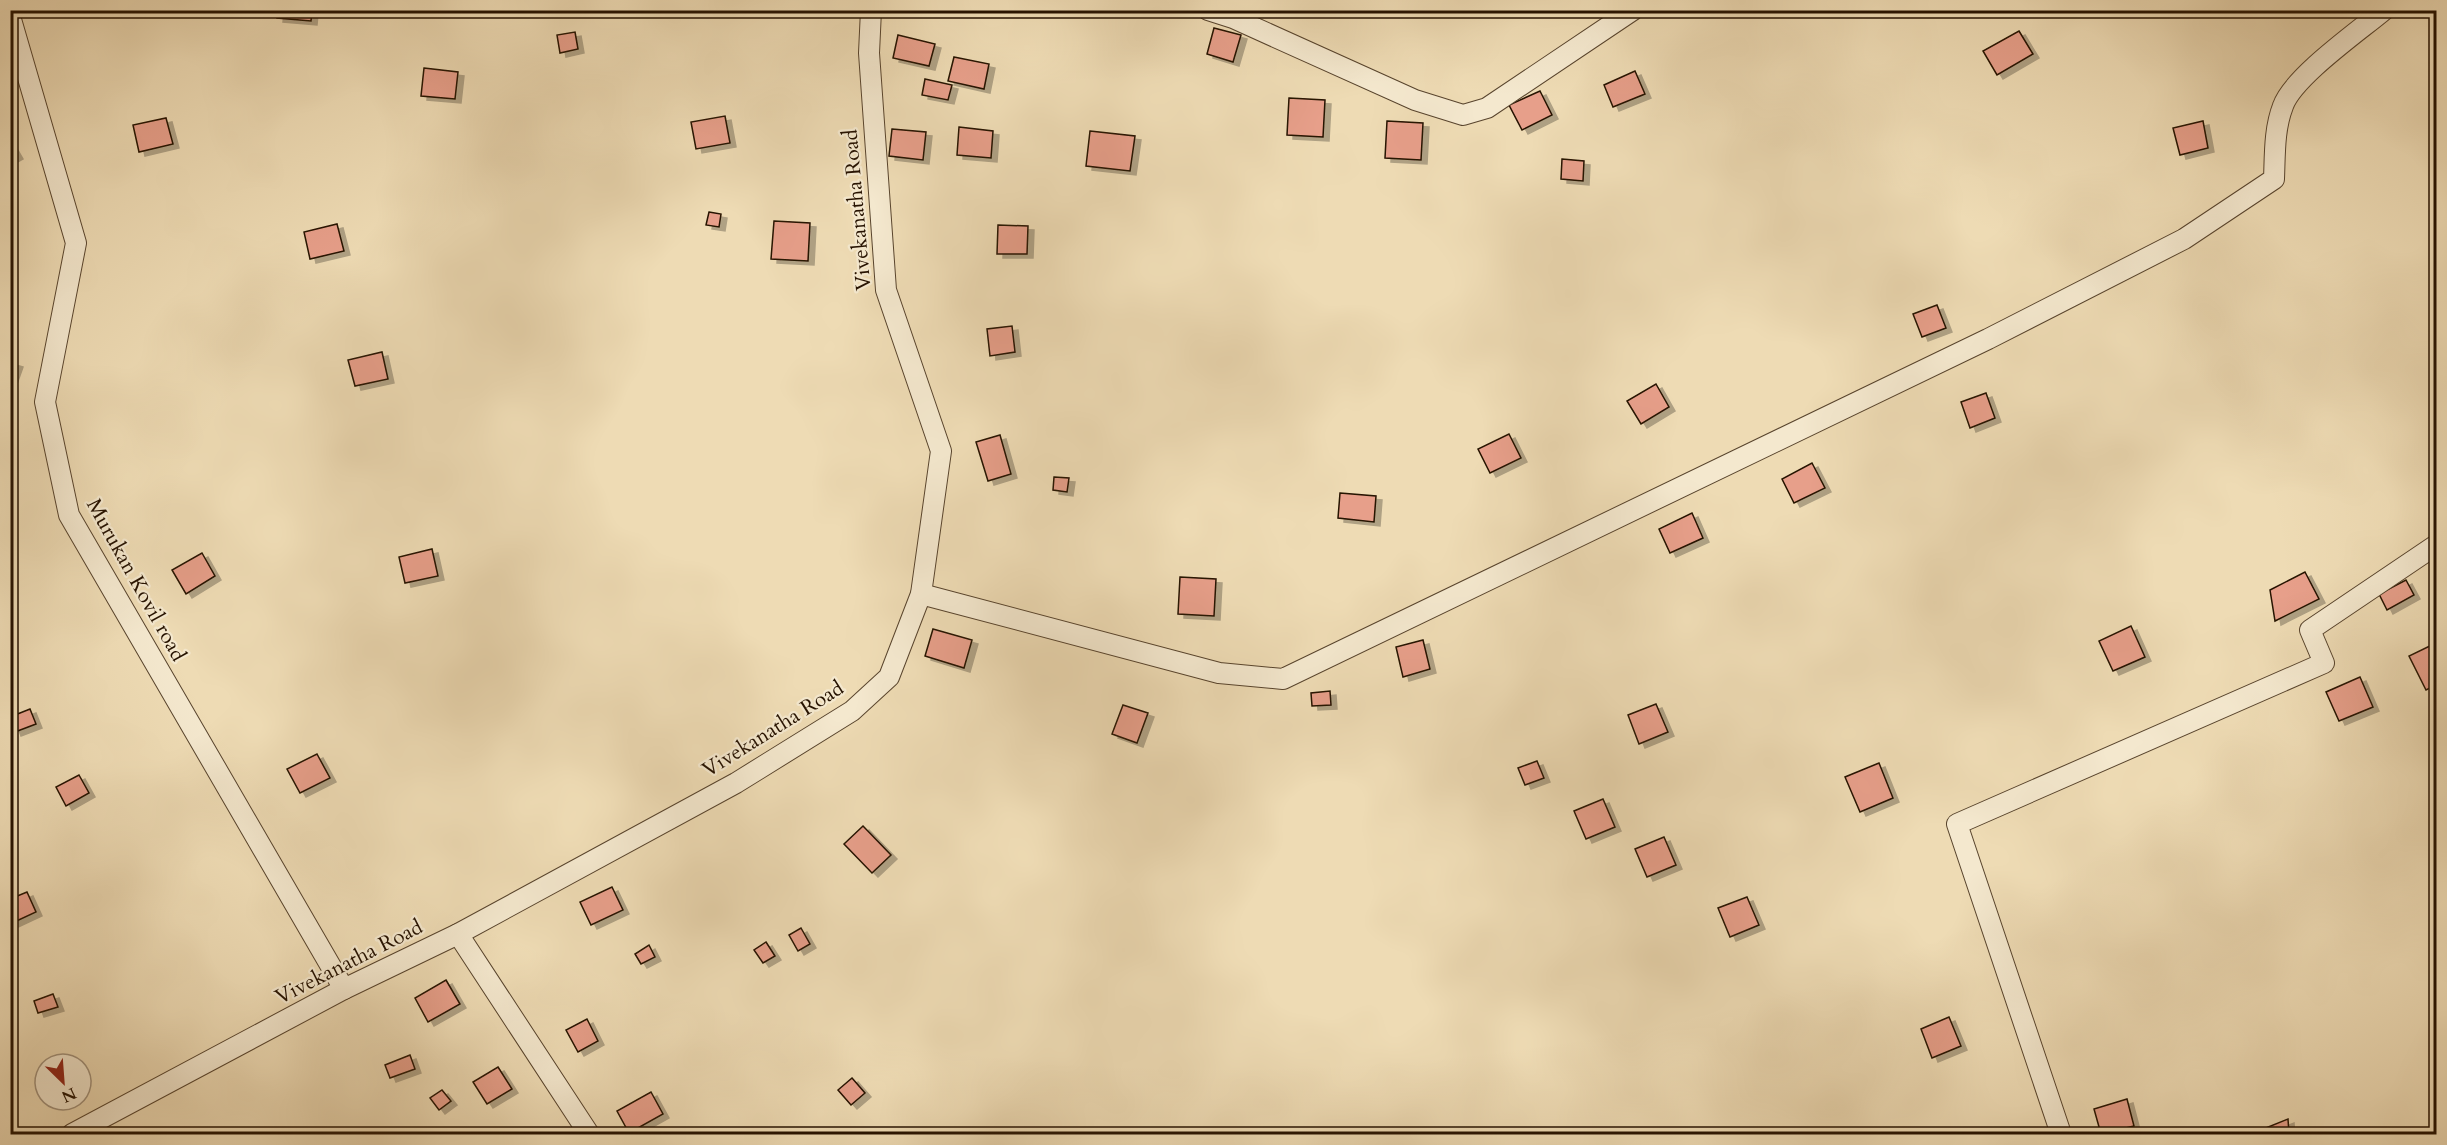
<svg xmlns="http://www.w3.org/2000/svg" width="2447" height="1145" font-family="Cardo,serif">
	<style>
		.building { fill: #e79f8a; stroke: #261200; stroke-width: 1.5; filter: url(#shadow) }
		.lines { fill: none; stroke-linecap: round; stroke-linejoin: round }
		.minor-casing { stroke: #58442d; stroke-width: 22 }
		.minor { stroke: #f4e8ce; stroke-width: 20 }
		.labels { text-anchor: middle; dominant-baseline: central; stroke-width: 4.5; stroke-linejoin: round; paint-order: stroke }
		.street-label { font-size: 21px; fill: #261200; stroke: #f4e8ce }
	</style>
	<defs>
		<filter id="shadow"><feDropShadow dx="6" dy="4" stdDeviation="0" flood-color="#0004"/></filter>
	</defs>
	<rect width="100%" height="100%" fill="#eedbb4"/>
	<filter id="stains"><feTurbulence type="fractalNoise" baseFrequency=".00333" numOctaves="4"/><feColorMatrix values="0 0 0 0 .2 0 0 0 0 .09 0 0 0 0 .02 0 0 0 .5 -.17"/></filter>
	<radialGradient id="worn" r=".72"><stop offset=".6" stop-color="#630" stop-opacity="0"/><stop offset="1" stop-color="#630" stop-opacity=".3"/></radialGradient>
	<!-- building -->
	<g class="building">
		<polygon points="278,10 312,10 311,21 277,18"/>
		<polygon points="1214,28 1241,35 1233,62 1207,54"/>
		<polygon points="2019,31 2033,54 1997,75 1983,51"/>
		<polygon points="575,32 578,49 560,53 557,35"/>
		<polygon points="898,35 935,44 929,66 893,58"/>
		<polygon points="954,57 989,64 984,89 948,81"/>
		<polygon points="424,68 458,72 455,99 421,96"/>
		<polygon points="1635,71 1645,94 1613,107 1604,85"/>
		<polygon points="925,79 952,85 948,100 922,95"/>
		<polygon points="1540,91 1552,115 1522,130 1509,105"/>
		<polygon points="1289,98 1325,100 1323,137 1287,135"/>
		<polygon points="725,116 730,143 696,149 691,122"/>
		<polygon points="166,118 173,144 139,152 133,125"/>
		<polygon points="1387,121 1423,123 1421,160 1385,158"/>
		<polygon points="2203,121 2208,148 2180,155 2173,128"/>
		<polygon points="959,127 993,131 991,158 957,155"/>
		<polygon points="892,129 926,132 923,160 889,156"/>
		<polygon points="1090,131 1135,136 1130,171 1086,166"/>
		<polygon points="10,143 17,155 10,159"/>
		<polygon points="1562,159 1584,161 1583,181 1561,179"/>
		<polygon points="709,212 721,214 719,227 706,225"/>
		<polygon points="774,221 810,223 808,261 771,259"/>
		<polygon points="337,224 344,251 310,259 304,232"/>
		<polygon points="998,225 1028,226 1027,254 997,254"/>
		<polygon points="1937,305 1946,328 1922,337 1913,314"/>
		<polygon points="1012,326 1015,352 990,356 987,329"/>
		<polygon points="382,352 388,379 355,386 348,360"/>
		<polygon points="10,361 17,363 11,380 10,380"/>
		<polygon points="1656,384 1669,407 1641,424 1627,401"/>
		<polygon points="1986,393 1995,418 1970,428 1961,402"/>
		<polygon points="1509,434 1521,458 1490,473 1478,449"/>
		<polygon points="1000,435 1011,474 988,481 976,442"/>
		<polygon points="1812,463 1825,488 1794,503 1782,479"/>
		<polygon points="1054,477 1069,478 1067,492 1053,490"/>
		<polygon points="1340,493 1376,496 1374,522 1338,518"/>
		<polygon points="1692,513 1703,538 1670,553 1659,529"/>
		<polygon points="432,549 438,576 405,583 399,557"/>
		<polygon points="202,553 215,576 186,594 172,570"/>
		<polygon points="2305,572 2319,599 2275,621 2270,590"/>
		<polygon points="1180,577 1216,579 1214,616 1178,614"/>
		<polygon points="2406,580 2414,595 2387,610 2379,594"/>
		<polygon points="2131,626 2145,657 2113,671 2099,641"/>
		<polygon points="933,629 972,640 964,668 925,656"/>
		<polygon points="1423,640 1430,669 1403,677 1396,647"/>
		<polygon points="2436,643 2436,685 2426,690 2409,656"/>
		<polygon points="2360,677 2373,707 2339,721 2326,692"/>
		<polygon points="1330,691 1331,705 1312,706 1311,693"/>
		<polygon points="1656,704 1668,732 1639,744 1628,715"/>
		<polygon points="1123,705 1148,713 1137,743 1112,734"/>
		<polygon points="30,709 36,724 15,732 10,717"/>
		<polygon points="317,754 330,778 300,793 287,769"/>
		<polygon points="1537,761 1544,778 1525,785 1518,768"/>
		<polygon points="1879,763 1893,798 1860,812 1845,777"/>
		<polygon points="79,775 89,793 66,806 56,787"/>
		<polygon points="1603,799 1615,827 1586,839 1574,811"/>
		<polygon points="863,826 891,855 872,873 844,844"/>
		<polygon points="1664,837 1676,865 1647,877 1635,849"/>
		<polygon points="612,887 623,910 591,925 580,902"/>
		<polygon points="27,892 36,912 10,924 10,899"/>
		<polygon points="1747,897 1759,925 1730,937 1718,908"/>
		<polygon points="801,928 810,944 798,951 789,935"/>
		<polygon points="766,942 775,956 763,963 754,950"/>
		<polygon points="649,945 655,957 641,964 635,954"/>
		<polygon points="446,980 460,1004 428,1022 415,998"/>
		<polygon points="53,994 58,1007 38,1013 34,1001"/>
		<polygon points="1949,1017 1961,1046 1932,1058 1921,1029"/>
		<polygon points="587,1019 598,1041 578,1052 566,1030"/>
		<polygon points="410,1055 415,1069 390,1078 385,1065"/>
		<polygon points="498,1067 512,1089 487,1104 473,1082"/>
		<polygon points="852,1078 865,1093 851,1105 838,1090"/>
		<polygon points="442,1090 451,1101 439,1110 430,1098"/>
		<polygon points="651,1092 663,1114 629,1133 617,1111"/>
		<polygon points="2127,1099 2134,1126 2101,1134 2094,1109"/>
		<polygon points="2288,1119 2289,1134 2251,1134"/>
	</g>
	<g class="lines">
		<defs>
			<g id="minor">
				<polyline points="1208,10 1233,18 1415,100 1463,115 1487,108 1633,10"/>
				<polyline points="10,16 76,243 45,402 69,515 344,989"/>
				<path d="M921 594 1219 673 1283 679 1988 339 2184 239 2274 179C2275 155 2274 129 2283 106 2293 77 2359 31 2384 10"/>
				<polyline points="458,934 589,1134"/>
				<polyline points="72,1134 344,989 458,934 736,783 852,711 889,677 921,594 941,451 886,290 869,53 871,10"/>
				<polyline points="2061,1134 1957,824 2324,663 2310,630 2436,545"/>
			</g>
		</defs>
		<!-- minor casing -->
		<use href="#minor" class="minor-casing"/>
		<!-- minor -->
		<use href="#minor" class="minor"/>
	</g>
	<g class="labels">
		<!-- street labels -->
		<g class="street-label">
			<text transform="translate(857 210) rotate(-95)">Vivekanatha Road</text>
			<text transform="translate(136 580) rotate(61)">Murukan Kovil road</text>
			<text transform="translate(773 729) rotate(-32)">Vivekanatha Road</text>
			<text transform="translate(349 962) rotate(-27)">Vivekanatha Road</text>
		</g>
	</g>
	<!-- margin -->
	<rect width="2447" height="1145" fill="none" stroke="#eedbb4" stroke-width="36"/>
	<rect x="12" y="12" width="2423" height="1121" fill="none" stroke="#261200" stroke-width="3"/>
	<rect x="18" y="18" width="2411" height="1109" fill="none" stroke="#261200" stroke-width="1.5"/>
	<!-- north arrow -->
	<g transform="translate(63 1082) rotate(155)"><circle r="28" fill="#f4e8ce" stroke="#a2927c" stroke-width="1.5"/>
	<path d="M0-4.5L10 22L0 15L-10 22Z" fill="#8f2418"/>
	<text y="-9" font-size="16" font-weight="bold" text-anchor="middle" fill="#261200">N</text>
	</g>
	<rect width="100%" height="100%" filter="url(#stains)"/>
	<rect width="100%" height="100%" fill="url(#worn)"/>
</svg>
